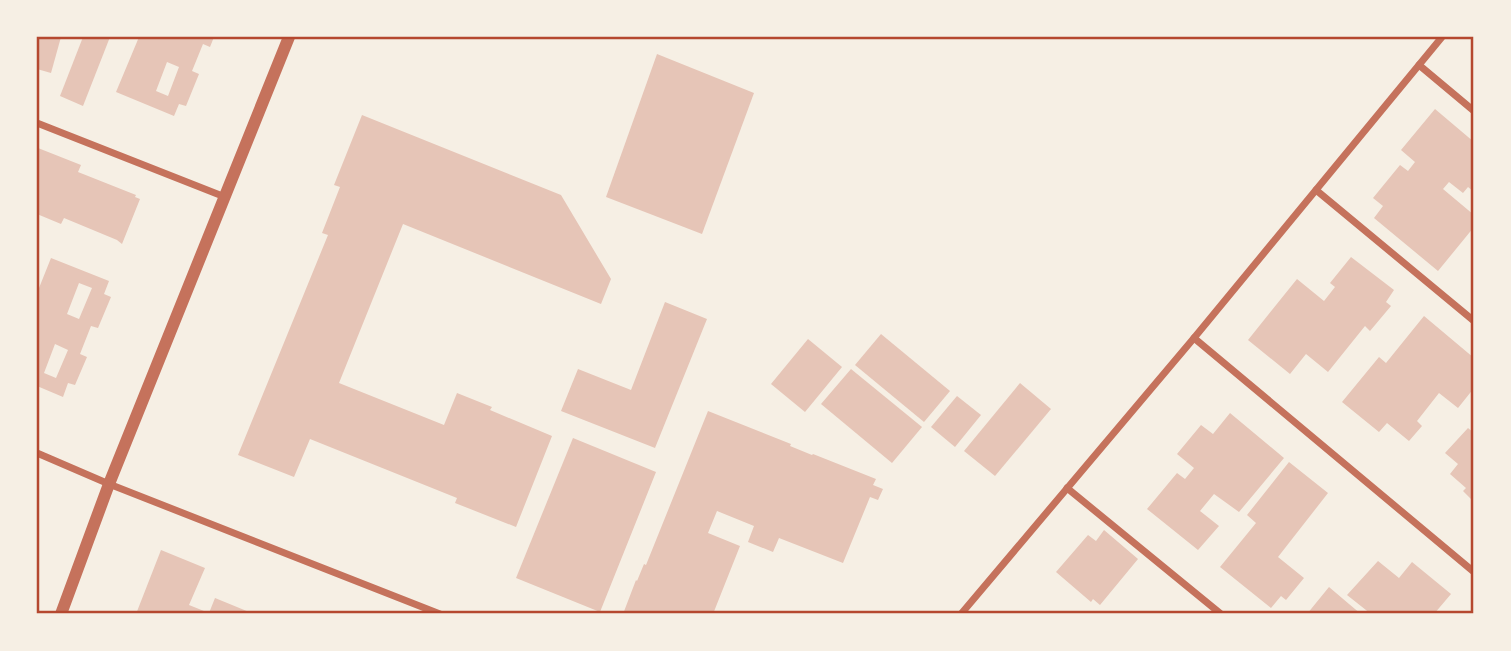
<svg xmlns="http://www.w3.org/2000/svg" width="1511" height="651" font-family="'DejaVu Sans',sans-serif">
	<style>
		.building { fill: #e6c5b7; fill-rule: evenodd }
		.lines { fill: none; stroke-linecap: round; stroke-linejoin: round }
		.minor { stroke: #c5725c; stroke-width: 7 }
		.tertiary { stroke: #c5725c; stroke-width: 12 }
		.neatline { fill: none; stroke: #b5482f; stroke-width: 2.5 }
	</style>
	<rect width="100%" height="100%" fill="#f6efe4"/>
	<!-- building -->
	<g class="building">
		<polygon points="37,37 61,37 51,73 37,69"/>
		<polygon points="83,37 110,37 83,106 60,96"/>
		<path d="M139 37H186L191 39V37H214L210 47 203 44 192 71 199 74 186 106 179 104 174 116 116 92ZM167 62 179 67 168 96 156 91Z"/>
		<polygon points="657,54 754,93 702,234 606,197"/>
		<polygon points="1435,109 1474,142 1474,190 1473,191 1468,187 1463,193 1449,182 1443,189 1474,215 1474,227 1438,271 1374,218 1383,206 1373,198 1400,165 1408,171 1415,162 1401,150"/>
		<polygon points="362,115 561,195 611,279 601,304 403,224 339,383 444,425 457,393 492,407 490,410 552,436 516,527 455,503 457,498 310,439 294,477 238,455 328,235 322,233 340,187 334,185"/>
		<polygon points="38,148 81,165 78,172 136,195 135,197 140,199 122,244 117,240 64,218 61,224 37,214 37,152"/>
		<polygon points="1351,257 1394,290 1386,302 1391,306 1370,331 1365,326 1328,372 1306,354 1290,374 1248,340 1297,279 1324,301 1335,287 1330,283"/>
		<path d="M51 258 109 281 104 294 111 297 98 328 91 326 80 354 87 357 75 385 68 383 63 397 37 386V293ZM79 283 92 288 79 319 67 314ZM55 344 68 350 56 378 44 373Z"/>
		<polygon points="665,302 707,319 655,448 561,411 578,369 631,390"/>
		<polygon points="1424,316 1474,358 1474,388 1458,408 1439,393 1417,421 1422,426 1409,441 1387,423 1379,432 1342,402 1379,357 1386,363"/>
		<polygon points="881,334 950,391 924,422 855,365"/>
		<polygon points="808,339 842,367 805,412 771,384"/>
		<polygon points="851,369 922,427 892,463 821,404"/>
		<polygon points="1020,383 1051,409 995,476 964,451"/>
		<polygon points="957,396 981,415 955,447 931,427"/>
		<polygon points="708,411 791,444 790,446 812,455 813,454 876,479 873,485 883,489 878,500 870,497 843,563 779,538 773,552 748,542 754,526 717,511 708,533 740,546 713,614 623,614 636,580 637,581 644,564 646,565"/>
		<polygon points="1230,413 1284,458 1239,512 1214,494 1200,511 1219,526 1198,550 1147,509 1177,473 1185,479 1194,468 1177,454 1201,425 1213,434"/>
		<polygon points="1468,428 1474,433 1474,502 1463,491 1466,488 1450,474 1458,464 1445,453"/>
		<polygon points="573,438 656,472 600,612 516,578"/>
		<polygon points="1289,462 1328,493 1278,557 1304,578 1286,600 1281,596 1271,608 1220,567 1256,523 1247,515"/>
		<polygon points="1104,530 1138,559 1100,605 1093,599 1091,602 1056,572 1088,535 1096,541"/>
		<polygon points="161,550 205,568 189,605 209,613 215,598 254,614 136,614"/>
		<polygon points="1378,561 1399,578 1412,562 1451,594 1434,614 1371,614 1347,595"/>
		<polygon points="1329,587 1349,604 1361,614 1307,614"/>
	</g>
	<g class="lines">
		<!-- minor -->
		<g class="minor">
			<polyline points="1419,65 1474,111"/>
			<polyline points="37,123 225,197"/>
			<polyline points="1316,190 1474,321"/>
			<polyline points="1194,338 1474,572"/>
			<polyline points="37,453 109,484 440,614"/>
			<polyline points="1067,488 1221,614"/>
			<polyline points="961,614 1194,338 1442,37"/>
		</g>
		<!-- tertiary -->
		<polyline class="tertiary" points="61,614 109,484 289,37"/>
	</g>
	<!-- border -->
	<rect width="1511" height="651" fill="none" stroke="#f6efe4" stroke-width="77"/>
	<rect x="38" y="38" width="1434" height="574" class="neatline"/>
</svg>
